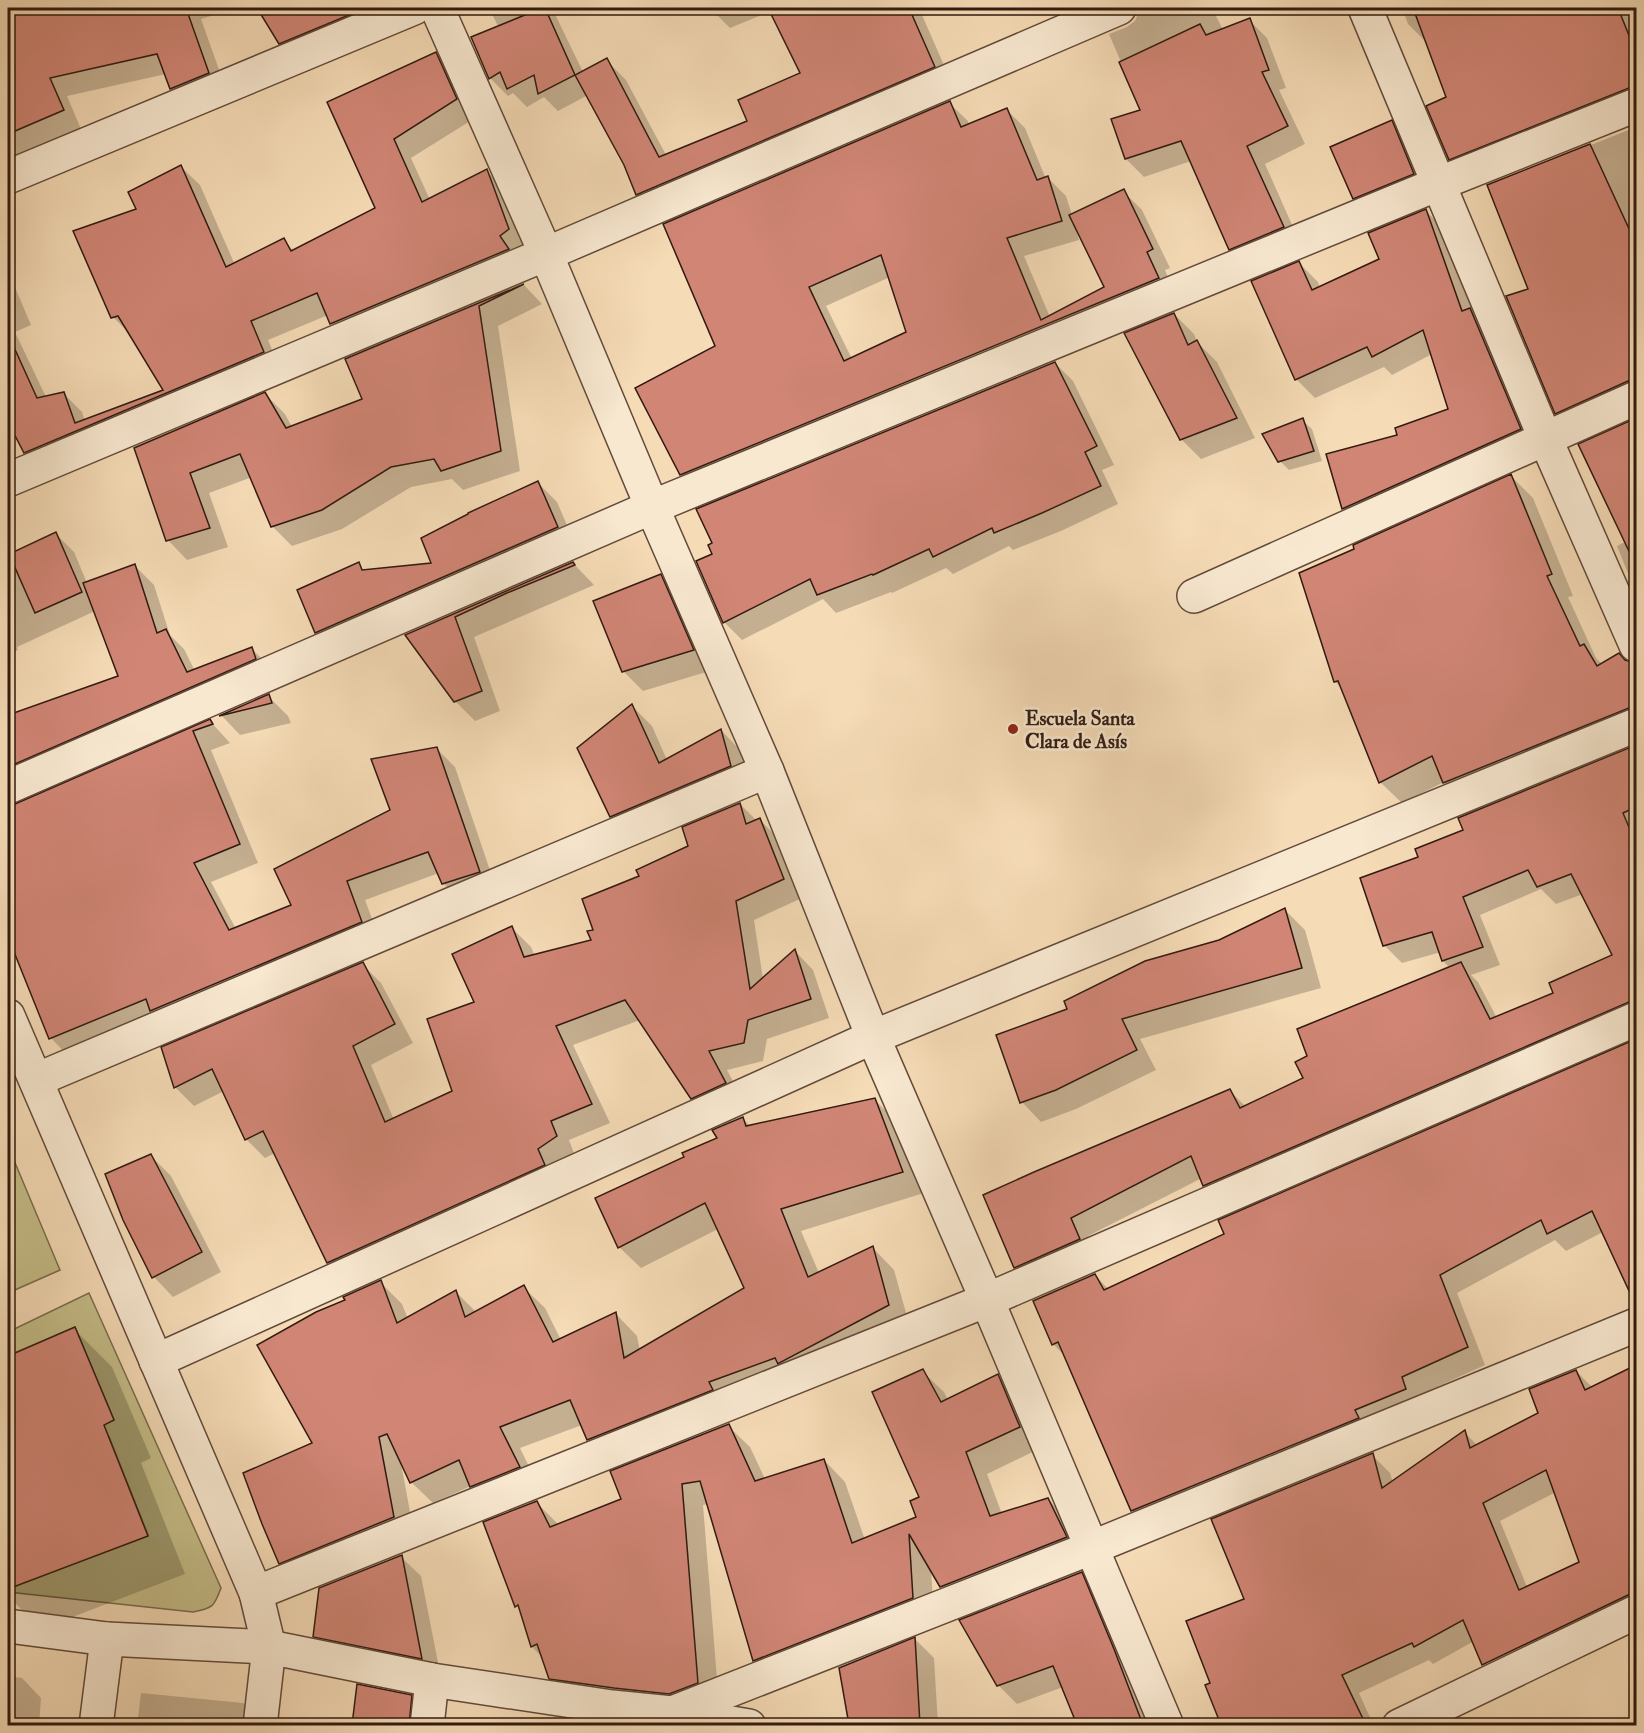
<svg xmlns="http://www.w3.org/2000/svg" width="1644" height="1733" font-family="'IM FELL Double Pica',serif">
	<style>
		.green { fill: #c4bd88; stroke: #7a6c4c; stroke-width: 1.5 }
		.shadow { fill: #0003; fill-rule: evenodd }
		.building { fill: #d08575; stroke: #311a10; stroke-width: 1.5; fill-rule: evenodd }
		.lines { fill: none; stroke-linecap: round; stroke-linejoin: round }
		.minor-casing { stroke: #624a3a; stroke-width: 36 }
		.minor { stroke: #f8e8d0; stroke-width: 33 }
		.poi-dot { fill: #8f2418; stroke: #f8e8d0; stroke-width: 2 }
		.labels { text-anchor: middle; dominant-baseline: central; stroke-width: 5; stroke-linejoin: round; paint-order: stroke }
		.poi-label { font-size: 20px; font-weight: bold; fill: #311a10; stroke: #f8e8d0; text-anchor: start }
	</style>
	<rect width="100%" height="100%" fill="#f5dbb6"/>
	<filter id="stains"><feTurbulence type="fractalNoise" baseFrequency=".00333" numOctaves="4"/><feColorMatrix values="0 0 0 0 .2 0 0 0 0 .09 0 0 0 0 .02 0 0 0 .5 -.17"/></filter>
	<radialGradient id="worn" r=".72"><stop offset=".6" stop-color="#630" stop-opacity="0"/><stop offset="1" stop-color="#630" stop-opacity=".3"/></radialGradient>
	<!-- green -->
	<g class="green">
		<polygon points="8,1146 60,1270 8,1293"/>
		<path d="M89 1293 221 1588C214 1607 213 1608 193 1612L8 1592V1589L148 1535 109 1437 16 1461 114 1420 75 1327 8 1356V1332Z"/>
	</g>
	<!-- shadow -->
	<g class="shadow">
		<polygon points="8,8 57,8 72,40 148,8 237,8 201,19 227,92 189,107 171,89 166,74 67,96 81,129 11,185 8,194"/>
		<polygon points="259,8 414,8 299,61 281,43"/>
		<polygon points="489,8 552,8 583,72 606,60 626,80 666,155 748,121 802,74 771,11 730,28 710,8 919,8 953,86 657,213 637,194 626,165 588,95 558,111 544,97 527,107 513,93 508,96 490,78 472,37 498,26"/>
		<polygon points="1057,8 1137,8 1131,8 1077,31 1059,13"/>
		<polygon points="1139,8 1212,8 1223,30 1249,20 1267,38 1286,88 1279,90 1305,144 1265,164 1301,245 1248,267 1230,249 1191,161 1144,177 1126,159 1142,111 1109,34 1127,27 1135,21 1139,11"/>
		<polygon points="1291,8 1316,8 1299,15"/>
		<polygon points="1402,8 1636,8 1636,115 1472,180 1450,159 1448,98 1428,44 1408,24"/>
		<polygon points="436,54 454,73 475,118 411,158 430,200 487,171 505,190 527,249 350,342 331,323 328,315 268,340 281,371 44,471 25,452 14,432 8,434 8,274 11,278 31,325 15,332 46,397 63,393 82,412 85,421 165,391 132,336 113,317 138,210 181,167 200,185 235,265 283,240 294,251 377,209 329,103"/>
		<path d="M949 103 968 121 969 125 1006 109 1025 128 1046 179 1048 178 1066 196 1072 215 1123 191 1142 210 1170 268 1165 270 1176 297 700 493 681 474 717 347ZM1079 232 1106 288 1050 317 1024 256 1079 240 1077 233ZM890 277 908 333 852 359 826 306Z"/>
		<polygon points="1391,122 1411,142 1433,194 1374,218 1354,198"/>
		<polygon points="1636,127 1636,408 1578,434 1556,413 1530,290 1488,186"/>
		<polygon points="1426,211 1445,230 1475,314 1489,329 1539,448 1363,527 1344,508 1399,436 1450,410 1432,354 1392,375 1384,367 1315,398 1296,379 1299,263 1318,282 1320,288 1381,260"/>
		<polygon points="524,285 542,304 498,326 520,471 463,490 452,479 411,487 342,529 292,546 272,526 252,477 209,493 228,547 187,560 168,540 136,448 265,394 285,414 292,427 364,400 347,360"/>
		<polygon points="1174,314 1194,334 1197,342 1217,362 1255,438 1201,459 1181,439"/>
		<polygon points="1055,363 1073,381 1114,465 1102,470 1118,504 1061,531 1013,550 1009,546 953,574 946,568 892,593 891,592 836,613 823,599 742,640 724,622 715,555"/>
		<polygon points="1302,420 1312,429 1322,461 1289,470 1280,461"/>
		<polygon points="1636,420 1636,593 1617,546 1627,541 1580,445"/>
		<polygon points="1511,476 1533,498 1573,596 1568,597 1596,658 1603,665 1626,662 1636,665 1636,708 1544,744 1553,769 1466,804 1444,782 1402,803 1380,782 1342,689 1335,681"/>
		<polygon points="538,483 557,502 576,546 335,651 316,632 358,564 365,571 433,564"/>
		<polygon points="56,534 74,552 87,583 135,566 154,585 170,635 184,649 195,671 251,648 270,667 11,795 8,805 8,758 17,753 8,735 8,716 120,677 95,611 17,647 18,650 8,655 8,556"/>
		<polygon points="573,563 594,585 474,637 500,711 475,721 455,701 408,635"/>
		<polygon points="661,576 680,596 713,670 643,691 623,671"/>
		<polygon points="268,696 288,716 291,723 240,735 222,716"/>
		<polygon points="632,706 652,726 667,760 721,730 740,750 750,786 631,836 612,816"/>
		<polygon points="210,721 230,743 211,750 258,863 211,882 236,929 293,906 392,811 436,748 455,767 497,891 462,902 443,883 439,873 365,900 380,940 69,1057 51,1038 8,929 8,806 8,807 16,806"/>
		<path d="M1636 749V1024L1223 1203 1205 1185 1202 1178 1088 1236 1097 1257 1033 1285 1015 1267 985 1196 1230 1091 1246 1107 1305 1079 1450 968 1443 961 1441 952 1402 963 1384 945 1420 858 1465 830 1576 772ZM1541 889 1556 904 1583 894 1614 955 1555 993 1497 1018 1478 982 1471 975 1500 965 1480 915Z"/>
		<polygon points="740,804 757,821 760,820 779,839 802,898 754,920 763,979 795,951 813,970 829,1018 767,1039 763,1061 727,1070 744,1102 711,1117 692,1098 640,1020 573,1045 610,1123 569,1140 575,1156 347,1281 328,1262 275,1153 265,1158 246,1139 224,1091 194,1106 175,1087 362,964 381,983 413,1043 371,1065 394,1120 454,1092 476,1003 512,928 531,947 535,956 593,941 595,932 641,877 690,847"/>
		<polygon points="1285,910 1305,930 1321,988 1140,1039 1156,1070 1076,1109 1041,1122 1022,1102 1070,1010"/>
		<polygon points="1636,1041 1636,1279 1635,1279 1603,1232 1566,1251 1555,1240 1457,1293 1485,1365 1419,1395 1423,1407 1150,1528 1132,1511 1066,1357 1053,1344 1095,1275 1109,1290 1226,1235 1220,1221"/>
		<polygon points="875,1100 897,1122 924,1193 801,1231 819,1273 873,1248 894,1270 910,1327 610,1461 588,1439 582,1425 520,1448 540,1489 493,1508 471,1486 433,1503 411,1482 401,1463 415,1539 302,1584 280,1563 314,1444 347,1301 380,1282 402,1304 408,1319 456,1292 476,1312 523,1287 545,1308 561,1340 616,1314 637,1336 640,1351 745,1289 718,1229 641,1268 619,1247 686,1158 719,1138 742,1118 751,1127"/>
		<polygon points="151,1156 171,1176 221,1272 173,1297 154,1277 124,1219"/>
		<polygon points="74,1329 112,1367 151,1458 141,1463 185,1574 41,1629 8,1596 8,1358"/>
		<path d="M1636 1367V1594L1611 1609 1538 1664 1499 1627 1433 1664 1429 1660 1359 1693 1374 1726H1223L1207 1686 1211 1684 1246 1600 1372 1455 1390 1473 1393 1483 1464 1432 1478 1446 1540 1414 1576 1371 1593 1388ZM1556 1492 1581 1563 1527 1587 1500 1521Z"/>
		<polygon points="922,1371 944,1392 948,1400 998,1376 1019,1398 1041,1448 987,1474 1002,1514 1048,1499 1069,1521 1087,1559 963,1608 941,1586 931,1568 934,1620 776,1682 755,1660 709,1504 703,1505 719,1704 572,1700 550,1678 543,1658 532,1647 522,1611 517,1606 536,1502 558,1524 623,1500 728,1426 750,1447 765,1479 824,1460 845,1482 865,1540 918,1518 921,1498"/>
		<polygon points="401,1557 421,1576 441,1678 334,1656 314,1636"/>
		<polygon points="1081,1574 1100,1592 1155,1726 1079,1726 1063,1687 1017,1704 998,1685"/>
		<polygon points="915,1639 934,1658 938,1726 850,1726 840,1668"/>
		<polygon points="8,1676 22,1678 41,1698 39,1726 8,1726"/>
		<polygon points="1630,1684 1636,1690 1636,1700 1629,1685"/>
		<polygon points="358,1686 411,1696 430,1716 429,1726 354,1726"/>
		<polygon points="141,1693 243,1703 263,1722 262,1726 137,1726"/>
	</g>
	<!-- building -->
	<g class="building">
		<polygon points="8,8 186,8 209,73 170,89 157,54 50,78 64,110 8,134"/>
		<polygon points="257,8 366,8 279,44"/>
		<polygon points="542,8 545,8 575,75 538,94 534,75 507,89 500,72 489,79 471,37"/>
		<polygon points="768,8 909,8 935,67 636,195 624,165 575,75 607,58 659,157 747,121 738,100 800,73"/>
		<polygon points="1413,8 1618,8 1636,53 1636,87 1629,88 1449,160 1426,106 1446,97"/>
		<polygon points="1250,18 1269,70 1262,72 1288,126 1247,146 1284,227 1229,250 1181,141 1125,159 1111,119 1140,110 1119,62 1200,24 1206,35"/>
		<polygon points="436,52 457,99 394,139 422,202 487,169 509,229 500,236 509,249 330,324 317,293 251,321 264,352 24,453 8,422 8,334 37,398 64,392 75,423 163,390 118,316 111,318 73,231 136,209 128,192 181,165 226,267 284,238 291,251 375,208 327,102"/>
		<path d="M950 101 961 127 1007 108 1037 180 1048 176 1062 221 1007 238 1041 320 1104 287 1069 215 1124 189 1153 249 1147 252 1159 278 680 475 635 388 715 346 663 224ZM881 255 906 332 844 361 809 287Z"/>
		<polygon points="1392,120 1414,174 1353,199 1330,147"/>
		<polygon points="1590,144 1636,244 1636,380 1628,381 1555,414 1506,296 1528,289 1487,185"/>
		<polygon points="1426,209 1462,311 1470,308 1521,429 1342,509 1326,454 1397,435 1395,428 1448,409 1423,330 1372,357 1367,347 1295,380 1251,281 1299,261 1312,290 1379,259 1368,233"/>
		<polygon points="524,284 479,306 501,451 441,471 434,459 391,467 322,510 271,527 240,454 190,473 210,528 166,541 134,448 265,392 286,428 362,399 345,359"/>
		<polygon points="1174,313 1188,345 1197,340 1237,418 1180,440 1124,333"/>
		<polygon points="1055,362 1097,446 1085,452 1101,486 1042,513 994,533 992,528 933,557 929,549 873,575 872,574 817,595 810,579 723,623 696,561 712,554 708,545 712,543 696,509"/>
		<polygon points="1303,418 1314,451 1278,462 1262,434"/>
		<polygon points="1636,418 1636,566 1578,444"/>
		<polygon points="1511,474 1552,574 1547,576 1580,646 1584,644 1597,666 1619,653 1625,660 1636,663 1636,707 1629,708 1443,783 1432,756 1379,783 1338,681 1334,682 1299,573 1354,549 1353,545"/>
		<polygon points="538,481 558,527 315,633 297,590 359,562 362,570 431,563 421,538 468,514 468,513"/>
		<polygon points="56,532 82,592 35,613 9,554"/>
		<polygon points="573,562 575,565 507,593 455,617 482,691 454,702 405,635"/>
		<polygon points="135,564 157,633 166,629 187,672 252,647 256,659 8,767 8,715 118,676 83,583"/>
		<polygon points="661,574 694,650 622,672 593,601"/>
		<polygon points="269,694 272,703 219,716"/>
		<polygon points="632,704 659,763 721,729 731,766 610,817 577,748"/>
		<polygon points="210,719 213,724 193,731 240,844 194,863 229,930 291,905 274,869 390,810 371,759 437,747 480,872 442,884 428,852 347,881 362,922 150,1011 146,999 49,1039 8,937 8,805 15,804"/>
		<polygon points="1636,745 1636,807 1623,813 1636,844 1636,1001 1629,1002 1203,1186 1191,1156 1071,1218 1080,1239 1014,1268 983,1195 1034,1172 1230,1089 1240,1108 1303,1078 1295,1062 1307,1056 1297,1029 1461,962 1490,1019 1553,993 1549,983 1612,955 1571,874 1537,887 1528,870 1463,897 1483,947 1442,961 1432,932 1383,946 1360,878 1418,857 1415,849 1463,830 1458,818"/>
		<polygon points="740,803 746,824 760,818 784,879 736,901 750,989 795,949 811,999 748,1020 744,1043 709,1051 726,1083 691,1099 625,1000 556,1026 592,1104 551,1121 557,1136 538,1149 545,1165 327,1263 263,1131 245,1140 212,1069 174,1088 161,1047 363,962 395,1024 353,1046 385,1122 452,1091 427,1019 474,1002 452,954 512,926 524,957 591,940 587,931 593,930 582,899 639,876 636,870 688,846 682,827"/>
		<polygon points="1285,908 1302,968 1122,1019 1137,1050 1056,1090 1020,1103 996,1035 1067,1009 1064,1001 1145,961 1219,940"/>
		<polygon points="1636,1039 1636,1306 1592,1211 1547,1234 1541,1220 1440,1275 1468,1347 1402,1377 1406,1389 1355,1410 1359,1418 1131,1511 1058,1342 1052,1345 1033,1301 1095,1274 1104,1290 1224,1234 1218,1220"/>
		<polygon points="875,1098 903,1172 781,1209 808,1277 873,1246 889,1305 779,1363 778,1364 775,1358 709,1382 713,1390 587,1440 570,1400 500,1427 520,1467 470,1487 459,1460 410,1483 387,1434 379,1437 394,1517 279,1564 262,1524 243,1473 312,1443 257,1345 316,1312 345,1300 343,1297 381,1280 397,1323 456,1290 465,1317 524,1285 553,1342 616,1312 624,1358 744,1288 705,1203 618,1248 595,1198 684,1157 682,1153 717,1138 712,1130 743,1117 746,1126"/>
		<polygon points="151,1154 202,1252 152,1278 123,1220 105,1174"/>
		<polygon points="75,1327 114,1420 104,1425 148,1536 8,1589 8,1356"/>
		<path d="M1636 1365V1593L1628 1595 1482 1665 1463 1620 1414 1647 1412 1643 1342 1675 1366 1725H1221L1205 1685 1210 1683 1186 1621 1244 1599 1211 1519 1373 1453 1382 1488 1465 1430 1470 1448 1538 1413 1529 1389 1576 1370 1585 1390ZM1546 1470 1579 1562 1519 1590 1483 1503Z"/>
		<polygon points="923,1369 941,1402 998,1374 1020,1427 966,1452 990,1516 1048,1498 1067,1537 940,1587 909,1534 913,1598 753,1661 700,1481 682,1484 698,1683 669,1694 614,1688 549,1679 537,1644 531,1647 518,1605 515,1607 483,1522 537,1501 550,1527 621,1499 610,1471 729,1424 755,1481 824,1459 852,1543 916,1517 910,1501 919,1497 872,1392"/>
		<polygon points="402,1555 422,1659 313,1637 319,1588"/>
		<polygon points="1082,1572 1114,1649 1143,1725 1077,1725 1053,1666 997,1686 959,1620"/>
		<polygon points="915,1637 920,1725 849,1725 839,1668"/>
		<polygon points="357,1684 412,1695 409,1725 352,1725"/>
	</g>
	<g class="lines">
		<defs>
			<g id="minor">
				<polyline points="437,8 546,254 652,507 767,771 873,1037 987,1300 1167,1726"/>
				<polyline points="1365,8 1545,438 1636,645"/>
				<polyline points="8,177 414,8"/>
				<polyline points="8,480 546,254 1119,8"/>
				<polyline points="1194,596 1636,398"/>
				<polyline points="8,787 652,507 1438,184 1636,105"/>
				<polyline points="8,1016 256,1593 269,1647 260,1726"/>
				<polyline points="36,1080 767,771"/>
				<polyline points="156,1361 873,1037 1636,725"/>
				<polyline points="256,1593 987,1300 1636,1019"/>
				<polyline points="8,1626 107,1639 269,1647 432,1680 612,1707 672,1713 749,1726"/>
				<polyline points="672,1713 1091,1548 1636,1325"/>
				<polyline points="96,1726 107,1639"/>
				<polyline points="427,1726 432,1680"/>
				<polyline points="1399,1726 1636,1612"/>
			</g>
		</defs>
		<!-- minor casing -->
		<use href="#minor" class="minor-casing"/>
		<!-- minor -->
		<use href="#minor" class="minor"/>
	</g>
	<!-- markers -->
	<circle class="poi-dot" cx="1013" cy="729" r="6"/>
	<g class="labels">
		<!-- poi labels -->
		<g class="poi-label">
			<text x="1025" y="718">Escuela Santa<tspan x="1025" dy="23">Clara de Asís</tspan></text>
		</g>
	</g>
	<!-- margin -->
	<rect width="1644" height="1733" fill="none" stroke="#f5dbb6" stroke-width="30"/>
	<rect x="9" y="9" width="1626" height="1715" fill="none" stroke="#311a10" stroke-width="3"/>
	<rect x="15" y="15" width="1614" height="1703" fill="none" stroke="#311a10" stroke-width="1.5"/>
	<rect width="100%" height="100%" filter="url(#stains)"/>
	<rect width="100%" height="100%" fill="url(#worn)"/>
</svg>
